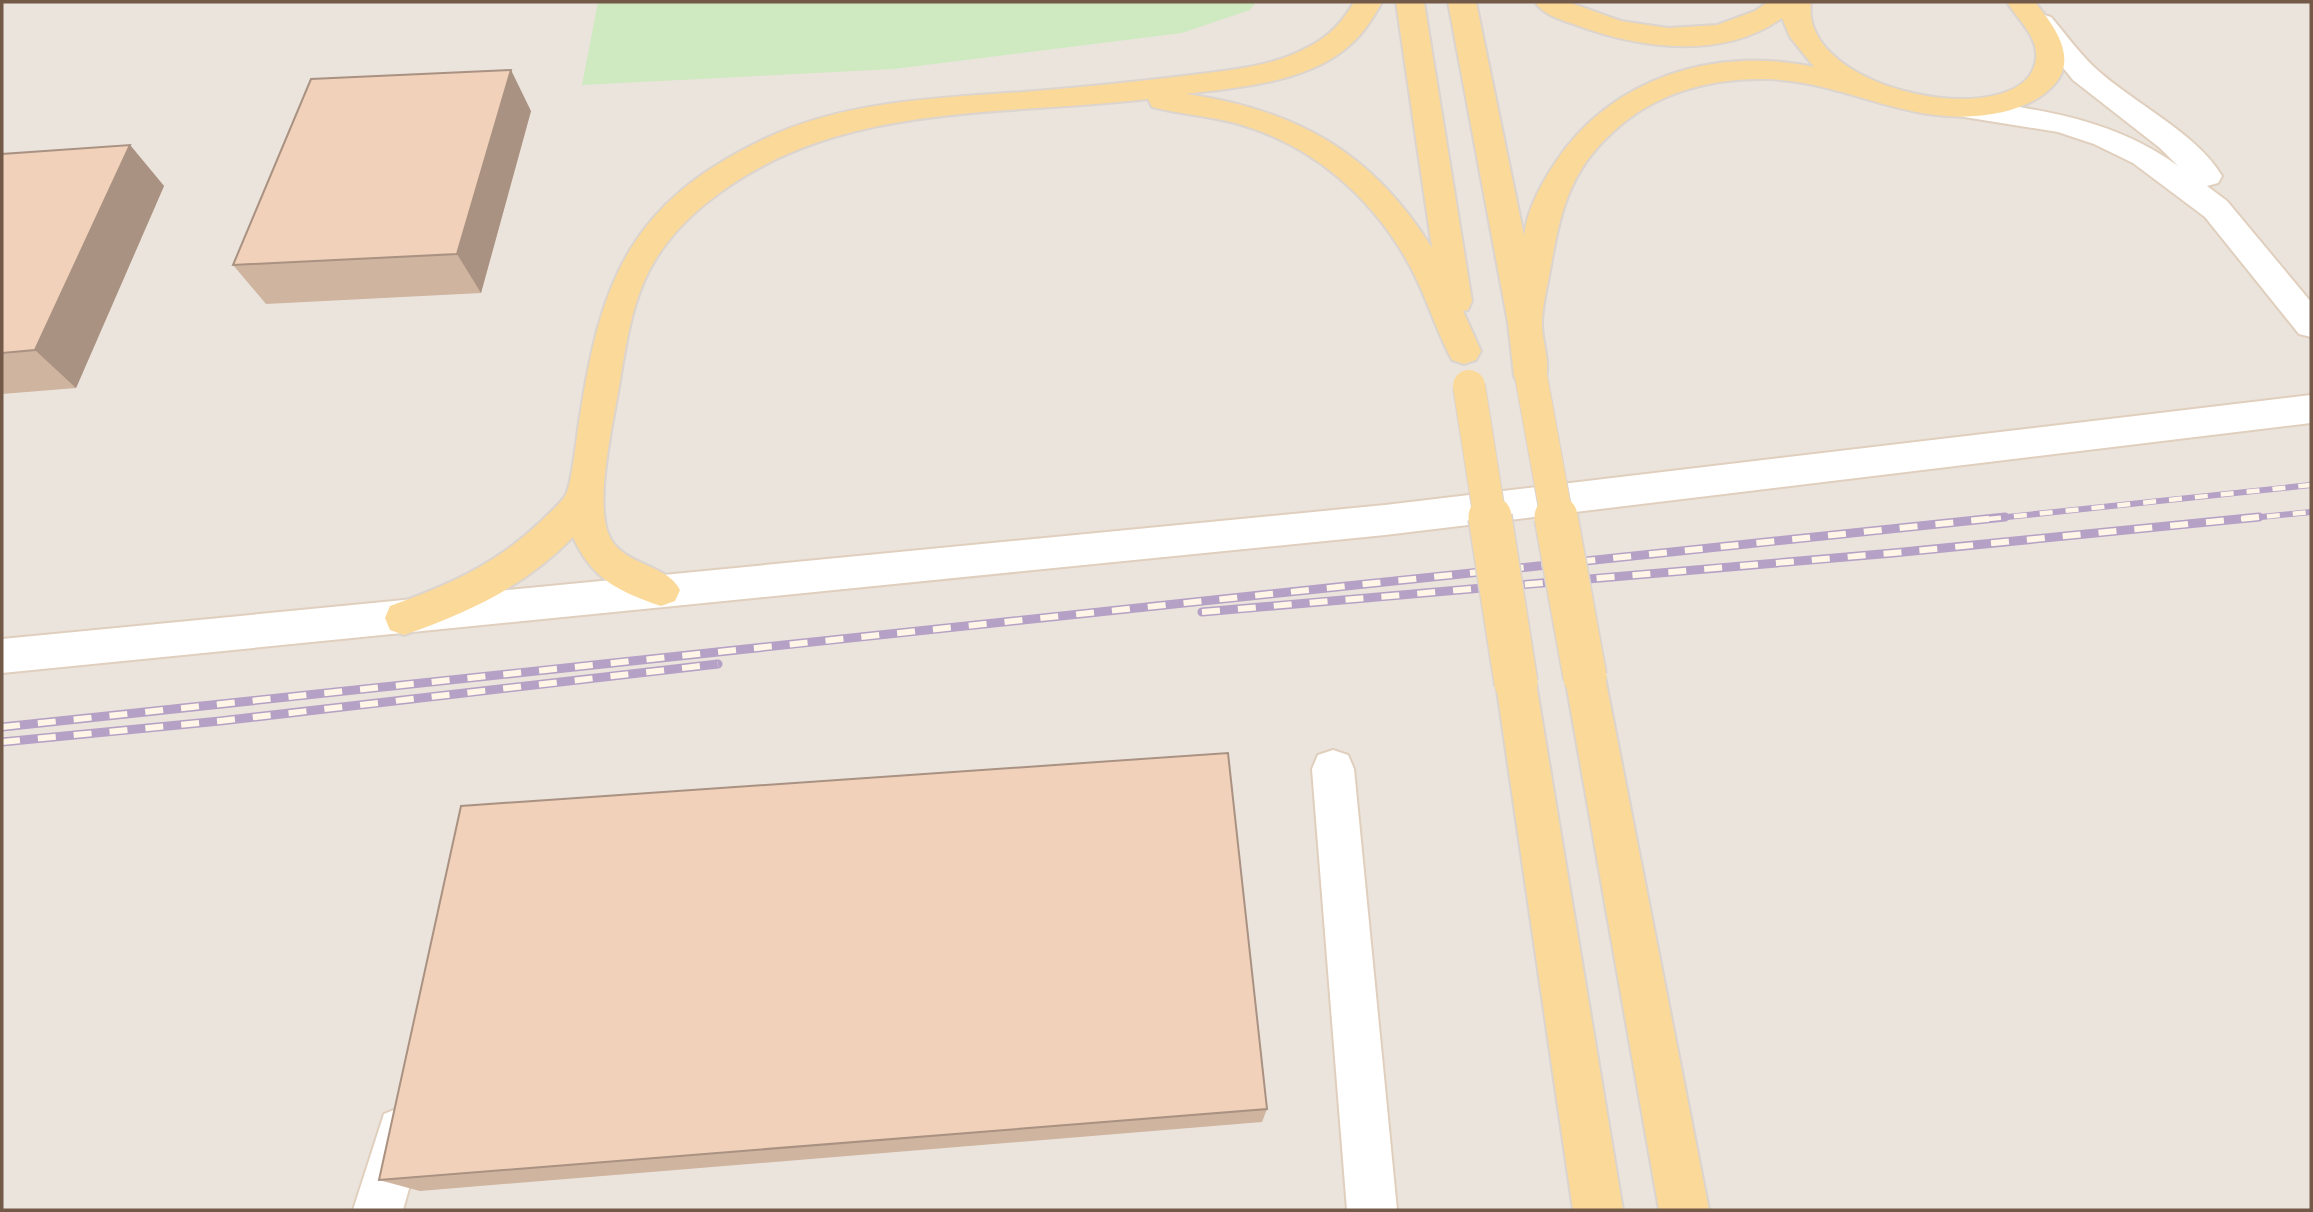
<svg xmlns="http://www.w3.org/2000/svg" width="2313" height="1212" font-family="'Archivo Narrow',sans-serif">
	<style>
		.industrial { fill: #ebe4dd }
		.green { fill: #cfe9c0 }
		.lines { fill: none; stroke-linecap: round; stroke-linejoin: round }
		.minor-casing { stroke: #e0cfbd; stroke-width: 4 }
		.major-casing { stroke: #dbd4cf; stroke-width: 4 }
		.minor { fill: #fff; fill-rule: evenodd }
		.major { fill: #fbd999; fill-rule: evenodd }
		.rail-far1-casing { stroke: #b5a1c5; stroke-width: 6 }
		.rail-casing { stroke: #b5a1c5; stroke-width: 9 }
		.rail-far1 { stroke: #fff6e7; stroke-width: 4.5; stroke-dasharray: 13; stroke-linecap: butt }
		.rail { stroke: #fff6e7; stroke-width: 6; stroke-dasharray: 18; stroke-linecap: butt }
		.major-bridge-far1-casing { stroke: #dbd4cf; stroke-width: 34; stroke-linecap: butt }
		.major-bridge-casing { stroke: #dbd4cf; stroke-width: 46; stroke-linecap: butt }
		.major-bridge-far1 { stroke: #fbd999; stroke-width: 32 }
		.major-bridge { stroke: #fbd999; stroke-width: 43 }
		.wall { fill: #cfb49f }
		.shaded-wall { fill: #a99282 }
		.building { fill: #f1d1b9; stroke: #a99282; stroke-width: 2 }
	</style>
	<rect width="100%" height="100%" fill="#fcf2e1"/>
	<!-- industrial -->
	<rect class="industrial" x="2" y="2" width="2309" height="1208"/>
	<!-- green -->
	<polygon class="green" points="598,2 1256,2 1250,10 1182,33 894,69 582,85"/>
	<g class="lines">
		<defs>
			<g id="minor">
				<path d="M2041 14 2051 17C2065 33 2078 52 2094 67 2131 102 2196 132 2222 176L2218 183 2207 186 2227 201 2311 302V337L2299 334 2205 217 2133 163 2094 144 2058 132 1958 116 1953 109 1958 102 1968 99C2045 111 2113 119 2178 166L2160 148 2073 80 2027 23 2031 17Z"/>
				<polygon points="2311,395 2311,423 1385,535 2,673 2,639 1385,505"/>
				<polygon points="1333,750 1348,755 1354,769 1397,1210 1347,1210 1312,769 1318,755"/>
				<polygon points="401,1107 418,1114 425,1131 403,1210 353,1210 384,1114"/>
			</g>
			<g id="major">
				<path d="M1354 2H1382C1373 18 1364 33 1350 45 1308 83 1239 87 1186 94 1297 110 1372 152 1432 248L1396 2H1424L1472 301 1468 310 1463 311 1481 351 1476 360 1464 364 1452 360C1436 331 1427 298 1411 268 1374 198 1312 144 1235 123 1208 116 1179 114 1152 107L1148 99C1003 116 844 102 721 192 693 212 666 239 650 269 632 303 626 344 620 381 614 419 595 498 608 533 620 566 667 563 680 590L675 601 661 606C620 592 591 579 573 537 524 587 469 612 404 635L390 630 385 618 390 606C446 586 495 565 539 523 547 515 558 506 565 496 572 487 577 431 580 416 601 279 631 203 762 140 842 101 936 98 1023 92 1074 88 1124 83 1175 77 1219 71 1270 69 1310 46 1330 36 1343 21 1354 2Z"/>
				<path d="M1448 2H1476L1524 236C1527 210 1541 184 1555 163 1612 77 1715 46 1814 67L1790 37 1782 18C1723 60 1640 49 1576 25 1562 20 1543 15 1535 2H1568L1621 21 1668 28 1717 25 1755 11 1768 2H1811C1798 94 2029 136 2036 58 2038 36 2017 19 2007 2H2035C2053 25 2079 57 2054 85 2040 100 2023 107 2003 112 1914 132 1851 81 1765 79 1710 78 1655 93 1614 131 1568 172 1560 214 1550 271 1547 288 1542 307 1542 324 1542 344 1553 367 1543 385L1531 389 1519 385 1514 376 1508 323Z"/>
				<polygon points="1585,659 1599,665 1605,677 1709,1210 1659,1210 1565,677 1571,665"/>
				<polygon points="1516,665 1530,670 1536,683 1623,1210 1573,1210 1496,683 1502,670"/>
			</g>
		</defs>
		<!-- minor casing -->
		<use href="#minor" class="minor-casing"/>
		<!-- major casing -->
		<use href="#major" class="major-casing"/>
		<!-- minor -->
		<use href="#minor" class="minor"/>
		<!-- major -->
		<use href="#major" class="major"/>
		<defs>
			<g id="rail-far1">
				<polyline points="1988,519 2311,485"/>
				<polyline points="2241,519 2311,512"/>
			</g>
			<g id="rail">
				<polyline points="1202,612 1893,553 2259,517"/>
				<polyline points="2,727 2005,517"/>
				<polyline points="2,742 220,721 718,664"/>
			</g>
		</defs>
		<!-- rail-far1 casing -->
		<use href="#rail-far1" class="rail-far1-casing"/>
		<!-- rail casing -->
		<use href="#rail" class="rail-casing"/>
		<!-- rail-far1 -->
		<use href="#rail-far1" class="rail-far1"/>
		<!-- rail -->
		<use href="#rail" class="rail"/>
		<defs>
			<g id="major-bridge-far1">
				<polyline points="1531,376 1557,519"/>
				<polyline points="1469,386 1490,519"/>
			</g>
			<g id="major-bridge">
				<polyline points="1490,517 1516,683"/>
				<polyline points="1556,517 1585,677"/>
			</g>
		</defs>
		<!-- major-bridge-far1 casing -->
		<use href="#major-bridge-far1" class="major-bridge-far1-casing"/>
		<!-- major-bridge casing -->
		<use href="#major-bridge" class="major-bridge-casing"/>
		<!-- major-bridge-far1 -->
		<use href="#major-bridge-far1" class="major-bridge-far1"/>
		<!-- major-bridge -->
		<use href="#major-bridge" class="major-bridge"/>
	</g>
	<!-- wall -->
	<g class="wall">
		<polygon points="531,111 481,293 266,304 233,265"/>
		<polygon points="130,145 164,186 76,388 2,394 2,154"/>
		<polygon points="1267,1109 1262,1122 420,1191 379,1180"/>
	</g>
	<!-- shaded-wall -->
	<g class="shaded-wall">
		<polygon points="511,70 531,111 481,293 457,254"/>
		<polygon points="130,145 164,186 76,388 35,350"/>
	</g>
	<!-- building -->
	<g class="building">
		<polygon points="511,70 457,254 233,265 311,79"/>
		<polygon points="130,145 35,350 2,353 2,154"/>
		<polygon points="1228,753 1267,1109 379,1180 461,806"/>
	</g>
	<!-- border -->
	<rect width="2313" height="1212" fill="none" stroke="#735948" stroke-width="7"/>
</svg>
